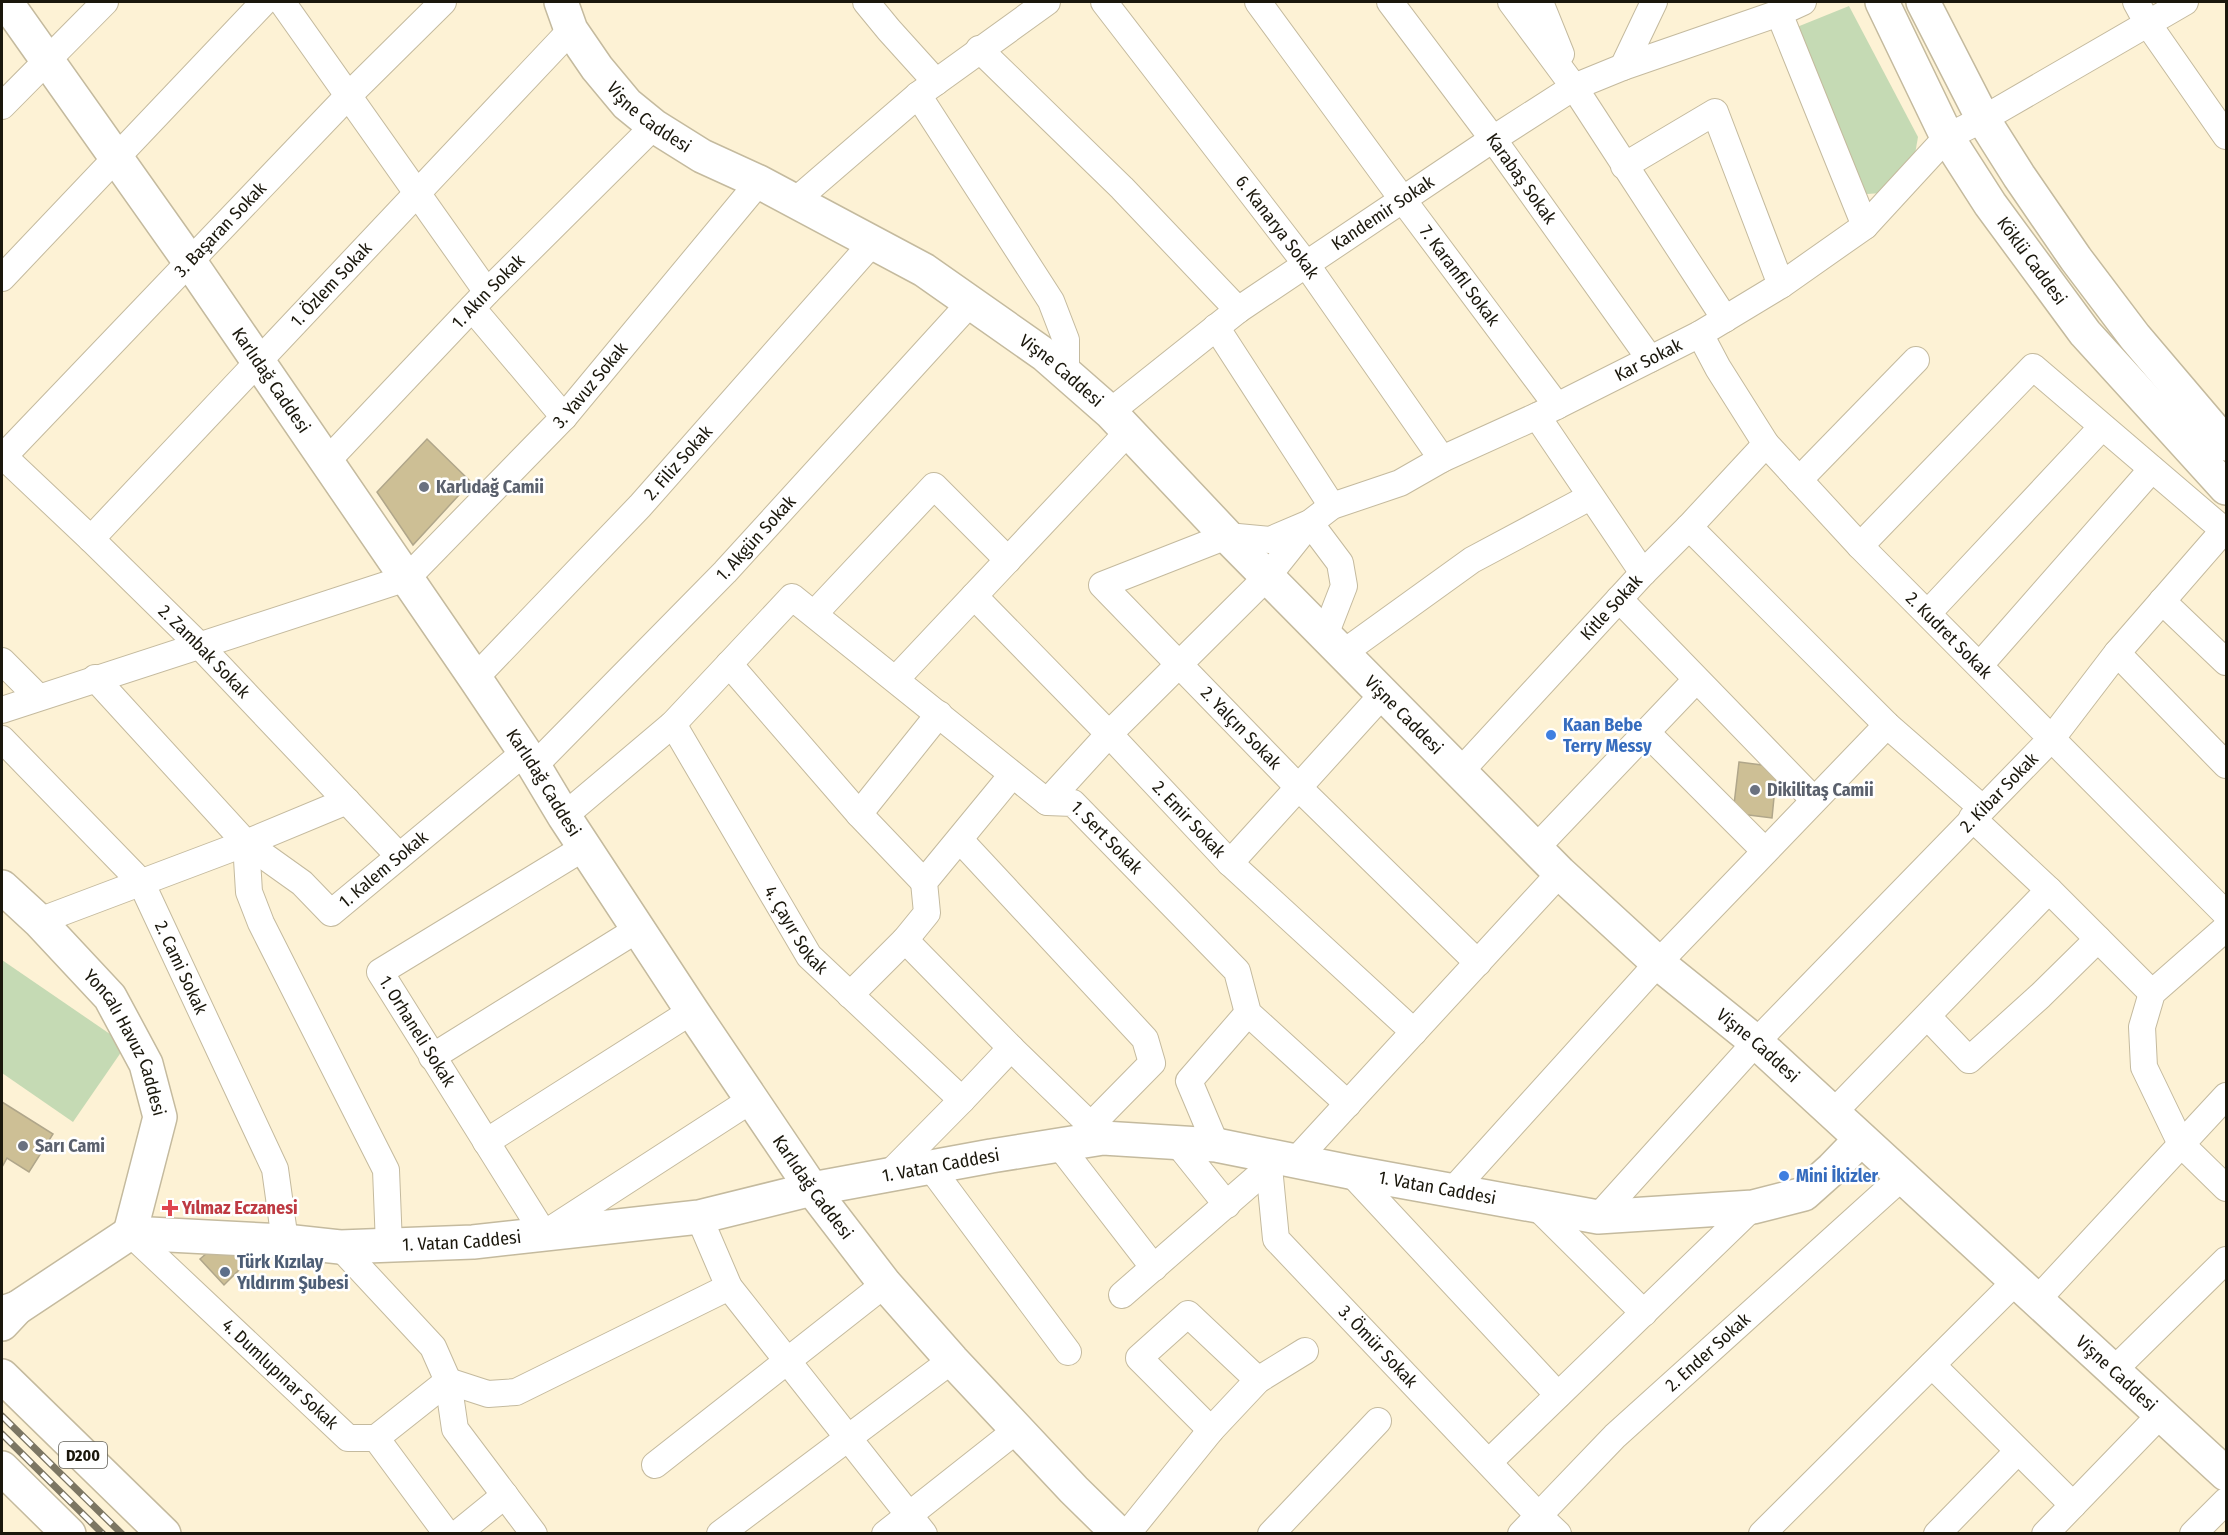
<svg xmlns="http://www.w3.org/2000/svg" width="2228" height="1535" font-family="'Fira Sans Condensed',sans-serif">
	<style>
		.green { fill: #c5dab4 }
		.building { fill: #cdbf95; stroke: #b0a68a; stroke-width: 1.5 }
		.lines { fill: none; stroke-linecap: round; stroke-linejoin: round }
		.street-casing { stroke: #c4ba9e; stroke-width: 28 }
		.secondary-casing { stroke: #c4ba9e; stroke-width: 36 }
		.highway-casing { stroke: #c4ba9e; stroke-width: 36 }
		.street { stroke: #fff; stroke-width: 26 }
		.secondary { stroke: #fff; stroke-width: 33 }
		.highway { stroke: #fff; stroke-width: 33 }
		.rail-casing { stroke: #7c7663; stroke-width: 7 }
		.rail { stroke: #fff; stroke-width: 4.5; stroke-dasharray: 14; stroke-linecap: butt }
		.worship-dot { fill: #6b7280; stroke: #fff; stroke-width: 2 }
		.shop-dot { fill: #3f7fe0; stroke: #fff; stroke-width: 2 }
		.health-dot { fill: #e0444e; stroke: #fff; stroke-width: 2 }
		.service-dot { fill: #5c6f8a; stroke: #fff; stroke-width: 2 }
		.labels { text-anchor: middle; dominant-baseline: central; stroke-width: 5; stroke-linejoin: round; paint-order: stroke }
		.shield { fill: #fff; stroke: #5f5d55; stroke-width: 1.5 }
		.shield-label { font-size: 16px; font-weight: bold; fill: #1a170c }
		.street-label { font-size: 18px; fill: #1a170c; stroke: #fff }
		.worship-label { font-size: 18px; font-weight: bold; fill: #5b616d; stroke: #fff; text-anchor: start }
		.shop-label { font-size: 18px; font-weight: bold; fill: #366cbe; stroke: #fff; text-anchor: start }
		.health-label { font-size: 18px; font-weight: bold; fill: #be3a42; stroke: #fff; text-anchor: start }
		.service-label { font-size: 18px; font-weight: bold; fill: #4e5e75; stroke: #fff; text-anchor: start }
	</style>
	<rect width="100%" height="100%" fill="#fdf2d5"/>
	<!-- green -->
	<g class="green">
		<polygon points="1849,6 1918,137 1915,154 1882,193 1867,194 1856,186 1797,27"/>
		<polygon points="2,960 126,1045 73,1122 2,1073"/>
	</g>
	<!-- building -->
	<g class="building">
		<polygon points="427,439 471,482 413,545 377,492"/>
		<polygon points="1739,762 1777,767 1772,818 1733,813"/>
		<polygon points="2,1102 53,1134 29,1172 7,1158 2,1167"/>
		<polygon points="222,1240 257,1252 224,1285 200,1259"/>
	</g>
	<g class="lines">
		<defs>
			<g id="street">
				<polyline points="282,2 487,292"/>
				<polyline points="866,2 889,30 936,82"/>
				<path id="s1" d="M1104 2 1306 264 1442 459"/>
				<path id="s2" d="M1258 2 1403 200 1557 406"/>
				<path id="s3" d="M1390 2 1493 139 1650 359"/>
				<polyline points="1511,2 1574,87 1725,319"/>
				<polyline points="1540,2 1561,54"/>
				<polyline points="2136,2 2148,24 2226,136"/>
				<polyline points="1779,13 1865,226"/>
				<polyline points="979,49 1122,188 1238,310"/>
				<polyline points="1623,67 1654,2"/>
				<polyline points="918,95 1051,301 1066,340 1066,373"/>
				<polyline points="2,106 105,2"/>
				<polyline points="1624,166 1715,112 1781,285"/>
				<polyline points="795,201 918,95 1047,2"/>
				<polyline points="2,278 264,2"/>
				<polyline points="472,308 564,417"/>
				<polyline points="1216,327 1332,506"/>
				<path id="s4" d="M1700 334 1718 368 1766 444 1860 546 2226 914"/>
				<path id="s5" d="M1110 412 1238 310 1493 139 1574 87 1623 67 1779 13 1803 2"/>
				<polyline points="1537,416 1643,573"/>
				<path id="s6" d="M2 455 91 539 199 645 399 856"/>
				<path id="s7" d="M2 458 348 96 443 2"/>
				<path id="s8" d="M327 461 487 292 654 126"/>
				<polyline points="1799,480 1916,360"/>
				<polyline points="1689,527 1887,725 1982,808"/>
				<path id="s9" d="M91 539 571 30"/>
				<polyline points="1860,546 2033,367 2226,532"/>
				<path id="s10" d="M974 596 1109 734 1230 863 1414 1032"/>
				<polyline points="1619,599 1814,800"/>
				<polyline points="2162,601 2226,662"/>
				<polyline points="1928,613 2102,427"/>
				<polyline points="814,614 934,486 1008,560"/>
				<polyline points="1343,653 1472,560 1590,497"/>
				<polyline points="2117,653 2226,765"/>
				<polyline points="2,661 38,697"/>
				<polyline points="729,664 859,814 924,882"/>
				<polyline points="1980,665 2152,469"/>
				<polyline points="95,678 246,843"/>
				<path id="s11" d="M475 678 640 506 873 242"/>
				<polyline points="896,679 1129,431"/>
				<path id="s12" d="M2 710 407 578 564 417 759 182"/>
				<path id="s13" d="M673 724 809 956 962 1100"/>
				<polyline points="1646,732 1765,851"/>
				<path id="s14" d="M2 739 141 882 275 1169 285 1241"/>
				<path id="s15" d="M534 766 725 572 971 302"/>
				<path id="s16" d="M1459 773 1643 573 1689 527 1766 444"/>
				<polyline points="1047,802 1109,734 1267,577 1310,523 1340,563 1344,586 1325,635"/>
				<polyline points="859,814 939,714"/>
				<path id="s17" d="M564 816 673 724 792 597 1047 802 1073 803 1237 971 1248 1013 1348 1104"/>
				<polyline points="1972,818 2049,890 2152,993"/>
				<polyline points="960,840 1145,1039 1152,1063 1091,1125"/>
				<polyline points="246,843 249,892 261,923 386,1170 389,1245"/>
				<polyline points="246,843 347,801"/>
				<path id="s18" d="M585 847 380 972 544 1234 751 1100"/>
				<polyline points="1535,849 1696,680"/>
				<polyline points="1230,863 1384,693"/>
				<path id="s19" d="M39 921 246 843 302 883 331 913 525 752"/>
				<polyline points="2226,928 2152,993 2142,1027 2144,1067 2181,1144 2226,1188"/>
				<polyline points="905,940 1011,1048 1103,1137"/>
				<path id="s20" d="M1478 963 1299 788 1102 585 1227 536 1270 540 1310 523 1332 506 1400 483 1442 459 1537 416 1700 334 1781 285 1865 226 1947 137 1983 119 2185 2"/>
				<polyline points="850,995 905,940 927,913 924,882 1012,775"/>
				<polyline points="1928,1017 1969,1060 2040,996 2098,939"/>
				<polyline points="432,1057 638,929"/>
				<polyline points="1833,1113 2049,890"/>
				<polyline points="486,1142 692,1011"/>
				<polyline points="1178,1144 1227,1205"/>
				<polyline points="1059,1145 1154,1268"/>
				<polyline points="1216,1145 1189,1081 1248,1013"/>
				<path id="s21" d="M1272 1156 1269 1167 1276 1239 1538 1515 1558 1534"/>
				<polyline points="1296,1160 1560,873"/>
				<polyline points="931,1168 1068,1352"/>
				<polyline points="1350,1172 1558,1395"/>
				<polyline points="886,1177 962,1100 1011,1048"/>
				<polyline points="1453,1190 1658,963 1887,725"/>
				<polyline points="1537,1207 1644,1313"/>
				<polyline points="699,1217 729,1287 924,1534"/>
				<path id="s22" d="M1598 1217 1756 1042 2052 738 2117 653 2224 530"/>
				<path id="s23" d="M130 1233 348 1438H376L447 1534"/>
				<polyline points="340,1247 433,1347 448,1381 455,1429 534,1534"/>
				<polyline points="1122,1295 1269,1167"/>
				<polyline points="2037,1300 2226,1096"/>
				<polyline points="1932,1365 2073,1505"/>
				<polyline points="2114,1370 2226,1260"/>
				<polyline points="1211,1430 1139,1358 1188,1314 1258,1380"/>
				<polyline points="376,1438 448,1381 488,1394 516,1392 729,1287"/>
				<polyline points="1489,1462 1753,1207"/>
				<polyline points="655,1465 885,1284"/>
				<polyline points="457,1534 505,1495"/>
				<polyline points="720,1534 952,1360"/>
				<polyline points="885,1534 1018,1429"/>
				<polyline points="1127,1534 1211,1430 1258,1380 1305,1351"/>
				<polyline points="1271,1534 1378,1421"/>
				<path id="s24" d="M1521 1534 1615 1436 1902 1177"/>
				<polyline points="1762,1534 2016,1281"/>
				<polyline points="1937,1534 2018,1451"/>
				<polyline points="2045,1534 2161,1414"/>
				<polyline points="2193,1534 2226,1501"/>
			</g>
			<g id="secondary">
				<path id="s25" d="M6 2 190 262 475 678 534 766 564 816 692 1011 812 1189 885 1284 952 1360 1074 1490 1119 1534"/>
				<path id="s26" d="M561 2 571 30 597 68 627 104 654 126 702 156 759 182 924 270 1045 355 1110 412 1227 536 1560 873 1658 963 1756 1042 2226 1474"/>
				<path id="s27" d="M1882 2 1947 137 1990 204 2085 333 2226 488"/>
				<polyline points="1923,2 1983,119 2019,176 2076,259 2135,337 2226,444"/>
				<path id="s28" d="M2 887 39 921 110 997 146 1064 160 1117 130 1233"/>
				<path id="s29" d="M2 1324 17 1308 130 1233 285 1241 340 1247 473 1242 699 1217 812 1189 991 1156 1103 1138 1216 1145 1350 1172 1598 1217 1753 1207 1804 1194 1832 1169 1861 1139"/>
			</g>
			<g id="highway">
				<polyline points="2,1313 17,1308"/>
				<polyline points="2,1376 164,1534"/>
				<polyline points="2,1468 69,1534"/>
			</g>
		</defs>
		<!-- street casing -->
		<use href="#street" class="street-casing"/>
		<!-- secondary casing -->
		<use href="#secondary" class="secondary-casing"/>
		<!-- highway casing -->
		<use href="#highway" class="highway-casing"/>
		<!-- street -->
		<use href="#street" class="street"/>
		<!-- secondary -->
		<use href="#secondary" class="secondary"/>
		<!-- highway -->
		<use href="#highway" class="highway"/>
		<defs>
			<g id="rail">
				<polyline points="2,1416 122,1534"/>
				<polyline points="2,1434 103,1534"/>
			</g>
		</defs>
		<!-- rail casing -->
		<use href="#rail" class="rail-casing"/>
		<!-- rail -->
		<use href="#rail" class="rail"/>
	</g>
	<!-- markers -->
	<g class="worship-dot">
		<circle cx="424" cy="487" r="6"/>
		<circle cx="1755" cy="790" r="6"/>
		<circle cx="23" cy="1146" r="6"/>
	</g>
	<g class="shop-dot">
		<circle cx="1551" cy="735" r="6"/>
		<circle cx="1784" cy="1176" r="6"/>
	</g>
	<path class="health-dot" d="M167 1199h6v6h6v6h-6v6h-6v-6h-6v-6h6z"/>
	<circle class="service-dot" cx="225" cy="1272" r="6"/>
	<g class="labels">
		<!-- shield labels -->
		<rect class="shield" x="59" y="1442" width="48" height="26" rx="4.5"/>
		<g class="shield-label">
			<text x="83" y="1455">D200</text>
		</g>
		<!-- street labels -->
		<g class="street-label">
			<text stroke="none"><textPath href="#s26" startOffset="148">Vişne Caddesi</textPath></text>
			<text stroke="none"><textPath href="#s3" startOffset="220">Karabaş Sokak</textPath></text>
			<text stroke="none"><textPath href="#s5" startOffset="338">Kandemir Sokak</textPath></text>
			<text stroke="none"><textPath href="#s1" startOffset="284">6. Kanarya Sokak</textPath></text>
			<text stroke="none"><textPath href="#s7" startOffset="316">3. Başaran Sokak</textPath></text>
			<text stroke="none"><textPath href="#s27" startOffset="300">Köklü Caddesi</textPath></text>
			<text stroke="none"><textPath href="#s2" startOffset="340">7. Karanfil Sokak</textPath></text>
			<text stroke="none"><textPath href="#s9" startOffset="350">1. Özlem Sokak</textPath></text>
			<text stroke="none"><textPath href="#s8" startOffset="234">1. Akın Sokak</textPath></text>
			<text stroke="none"><textPath href="#s20" startOffset="1131">Kar Sokak</textPath></text>
			<text stroke="none"><textPath href="#s26" startOffset="634">Vişne Caddesi</textPath></text>
			<text stroke="none"><textPath href="#s25" startOffset="462">Karlıdağ Caddesi</textPath></text>
			<text stroke="none"><textPath href="#s12" startOffset="692">3. Yavuz Sokak</textPath></text>
			<text stroke="none"><textPath href="#s11" startOffset="296">2. Filiz Sokak</textPath></text>
			<text stroke="none"><textPath href="#s15" startOffset="318">1. Akgün Sokak</textPath></text>
			<text stroke="none"><textPath href="#s16" startOffset="225">Kitle Sokak</textPath></text>
			<text stroke="none"><textPath href="#s4" startOffset="393">2. Kudret Sokak</textPath></text>
			<text stroke="none"><textPath href="#s6" startOffset="282">2. Zambak Sokak</textPath></text>
			<text stroke="none"><textPath href="#s26" startOffset="1120">Vişne Caddesi</textPath></text>
			<text transform="translate(1241 728) rotate(46)">2. Yalçın Sokak</text>
			<text stroke="none"><textPath href="#s25" startOffset="948">Karlıdağ Caddesi</textPath></text>
			<text stroke="none"><textPath href="#s22" startOffset="584">2. Kibar Sokak</textPath></text>
			<text stroke="none"><textPath href="#s10" startOffset="310">2. Emir Sokak</textPath></text>
			<text stroke="none"><textPath href="#s17" startOffset="718">1. Sert Sokak</textPath></text>
			<text stroke="none"><textPath href="#s19" startOffset="400">1. Kalem Sokak</textPath></text>
			<text stroke="none"><textPath href="#s13" startOffset="240">4. Çayır Sokak</textPath></text>
			<text stroke="none"><textPath href="#s14" startOffset="294">2. Cami Sokak</textPath></text>
			<text stroke="none"><textPath href="#s18" startOffset="310">1. Orhaneli Sokak</textPath></text>
			<text stroke="none"><textPath href="#s28" startOffset="202">Yoncalı Havuz Caddesi</textPath></text>
			<text stroke="none"><textPath href="#s26" startOffset="1605">Vişne Caddesi</textPath></text>
			<text stroke="none"><textPath href="#s29" startOffset="976">1. Vatan Caddesi</textPath></text>
			<text stroke="none"><textPath href="#s25" startOffset="1434">Karlıdağ Caddesi</textPath></text>
			<text stroke="none"><textPath href="#s29" startOffset="1479">1. Vatan Caddesi</textPath></text>
			<text stroke="none"><textPath href="#s29" startOffset="490">1. Vatan Caddesi</textPath></text>
			<text stroke="none"><textPath href="#s21" startOffset="232">3. Ömür Sokak</textPath></text>
			<text stroke="none"><textPath href="#s24" startOffset="261">2. Ender Sokak</textPath></text>
			<text stroke="none"><textPath href="#s23" startOffset="206">4. Dumlupınar Sokak</textPath></text>
			<text stroke="none"><textPath href="#s26" startOffset="2091">Vişne Caddesi</textPath></text>
		</g>
		<!-- worship labels -->
		<g class="worship-label">
			<text x="436" y="487">Karlıdağ Camii</text>
			<text x="1767" y="790">Dikilitaş Camii</text>
			<text x="35" y="1146">Sarı Cami</text>
		</g>
		<!-- shop labels -->
		<g class="shop-label">
			<text x="1563" y="725">Kaan Bebe<tspan x="1563" dy="21">Terry Messy</tspan></text>
			<text x="1796" y="1176">Mini İkizler</text>
		</g>
		<!-- health labels -->
		<g class="health-label">
			<text x="182" y="1208">Yılmaz Eczanesi</text>
		</g>
		<!-- service labels -->
		<g class="service-label">
			<text x="237" y="1262">Türk Kızılay<tspan x="237" dy="21">Yıldırım Şubesi</tspan></text>
		</g>
	</g>
	<!-- border -->
	<rect width="2228" height="1535" fill="none" stroke="#1a170c" stroke-width="6"/>
</svg>
